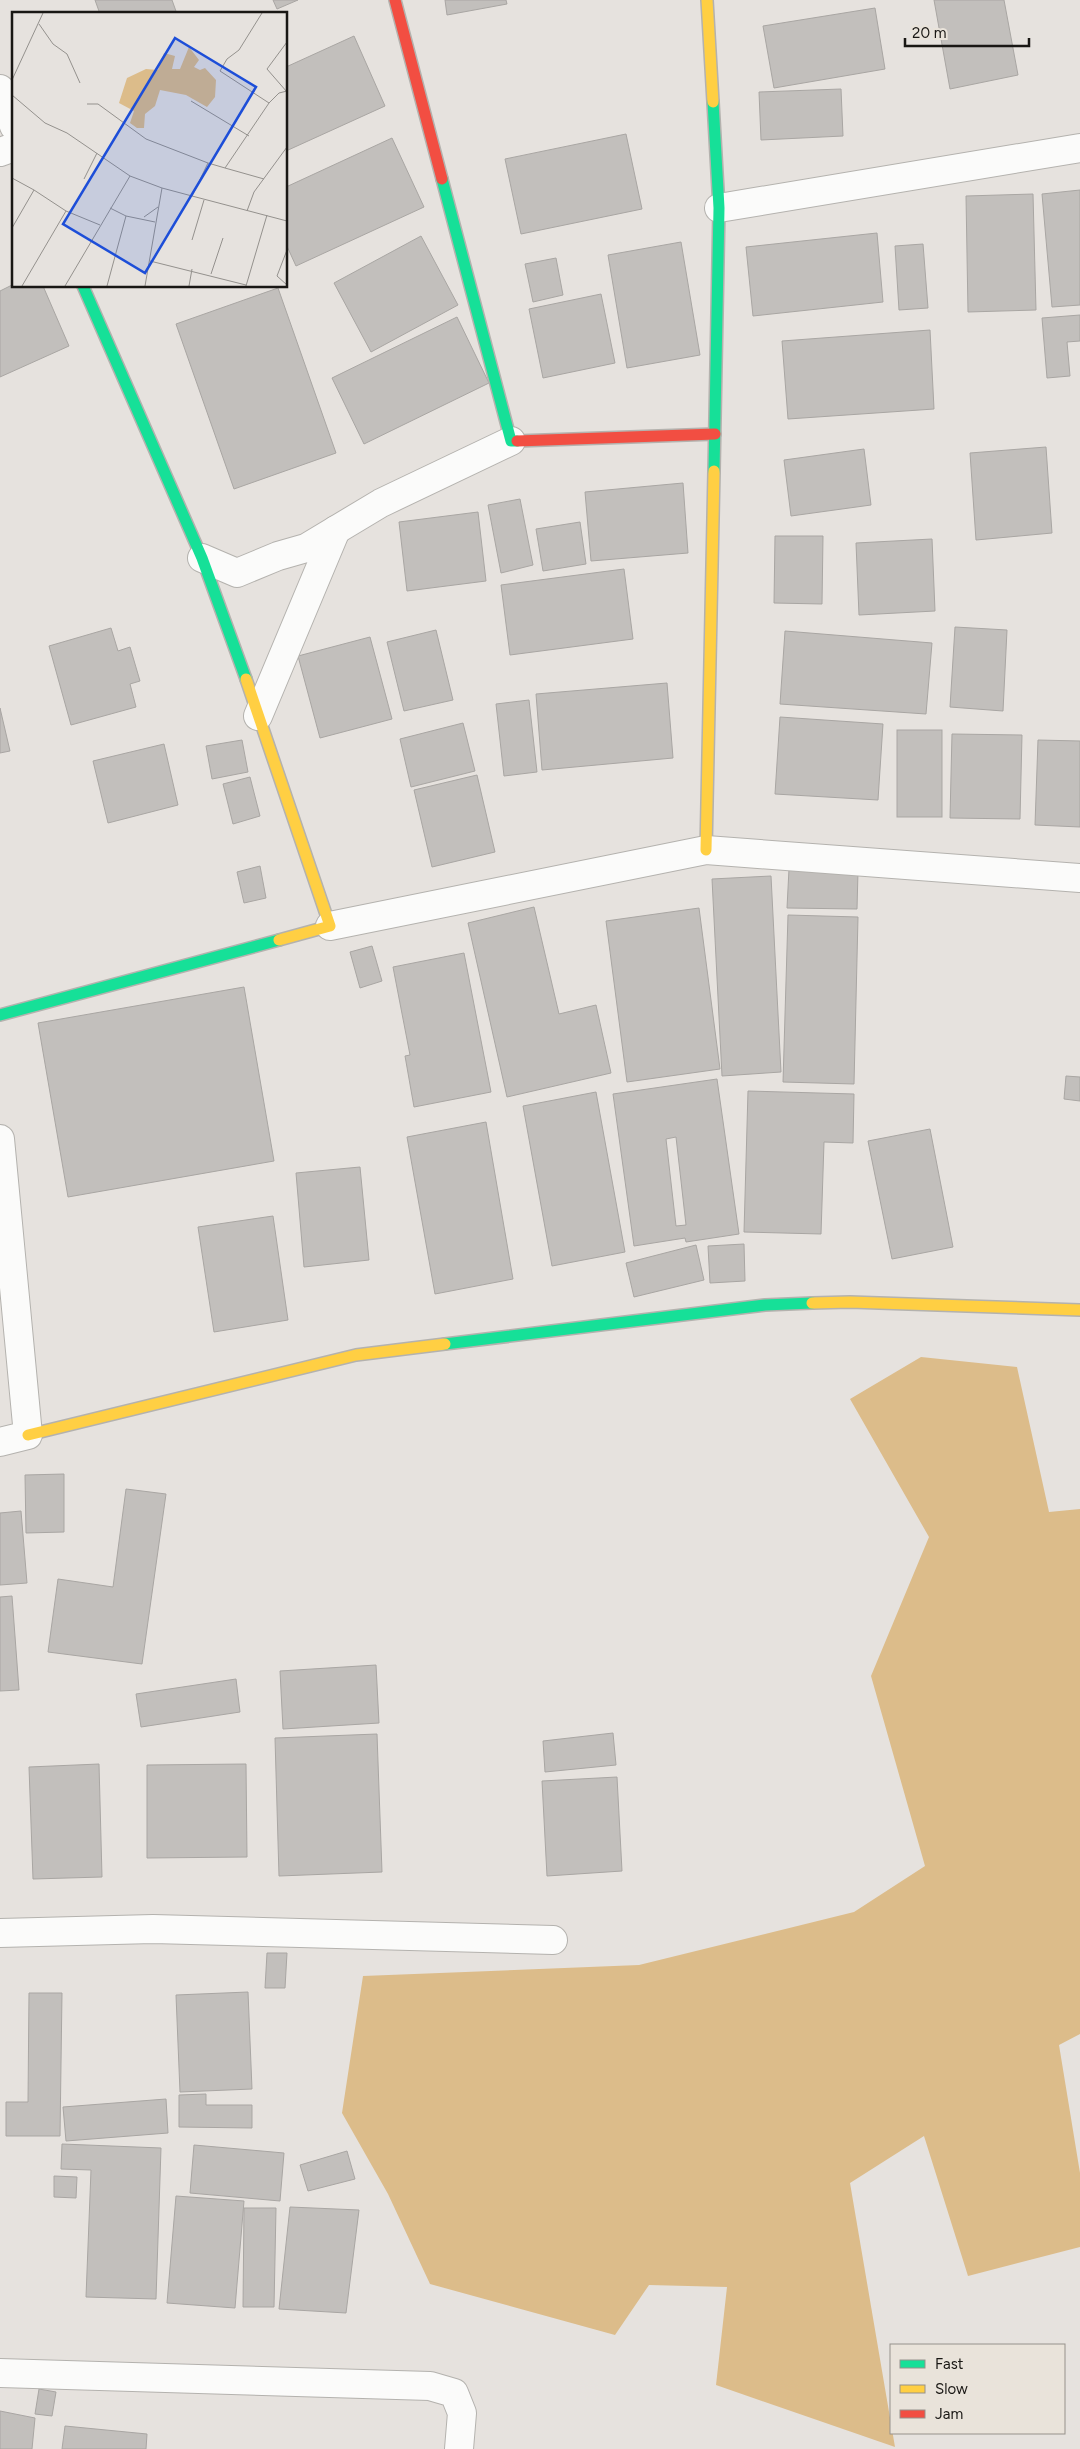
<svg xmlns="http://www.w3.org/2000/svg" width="1080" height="2449" font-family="Figtree,sans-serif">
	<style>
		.forest { fill: #dcbc8a }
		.building { fill: #c2bfbc; stroke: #a9a6a3; fill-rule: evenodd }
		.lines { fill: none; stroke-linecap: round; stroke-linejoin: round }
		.street-casing { stroke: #b4b2ae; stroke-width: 30 }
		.fast-casing { stroke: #b4b2ae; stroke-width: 14 }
		.slow-casing { stroke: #b4b2ae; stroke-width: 14 }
		.jam-casing { stroke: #b4b2ae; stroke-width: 14 }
		.street { stroke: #fbfbfa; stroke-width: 28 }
		.fast { stroke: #16e098; stroke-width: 11 }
		.slow { stroke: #ffcf43; stroke-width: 11 }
		.jam { stroke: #f24e42; stroke-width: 11 }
		.inset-road { fill: none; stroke: #94918d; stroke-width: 1 }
		.view { fill: #1d4ed8; fill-opacity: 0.15; stroke: #1d4ed8; stroke-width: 2.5 }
		.inset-edge { fill: none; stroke: #191714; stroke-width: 2.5 }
	</style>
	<rect width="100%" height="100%" fill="#e6e2de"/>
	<!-- forest -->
	<polygon class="forest" points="921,1357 1017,1367 1049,1512 1080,1509 1080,2034 1059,2045 1080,2173 1080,2247 968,2276 924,2136 850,2183 895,2447 716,2385 727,2287 649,2285 615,2335 430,2284 388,2194 342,2113 363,1976 639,1965 854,1912 925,1866 871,1676 929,1537 850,1399"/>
	<!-- building -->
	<g class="building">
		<polygon points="95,0 172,0 177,14 100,14"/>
		<polygon points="273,0 298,0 277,9"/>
		<polygon points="445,0 506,0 507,4 447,15"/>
		<polygon points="934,0 1004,0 1018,75 950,89"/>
		<polygon points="875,8 885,69 774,88 763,26"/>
		<polygon points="354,36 385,106 286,151 286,67"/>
		<polygon points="841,89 843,136 761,140 759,92"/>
		<polygon points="626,134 642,209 521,234 505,159"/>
		<polygon points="392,138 424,207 296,266 286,244 286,187"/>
		<polygon points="1080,190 1080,305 1052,307 1042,194"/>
		<polygon points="1033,194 1036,310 968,312 966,196"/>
		<polygon points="877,233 883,302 753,316 746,247"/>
		<polygon points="421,236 458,305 371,352 334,283"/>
		<polygon points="681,242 700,355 627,368 608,255"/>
		<polygon points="923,244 928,308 899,310 895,246"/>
		<polygon points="556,258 563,295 533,302 525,264"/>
		<polygon points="14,284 14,286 43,286 69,346 0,377 0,291"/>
		<polygon points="278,288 336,453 234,489 176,324"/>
		<polygon points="601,294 615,363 543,378 529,309"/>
		<polygon points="1080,315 1080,341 1067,342 1070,376 1047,378 1042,318"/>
		<polygon points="457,317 489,383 364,444 332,378"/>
		<polygon points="930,330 934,409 788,419 782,341"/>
		<polygon points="1046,447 1052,533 976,540 970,453"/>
		<polygon points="864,449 871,505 791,516 784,460"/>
		<polygon points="683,483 688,553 591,561 585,492"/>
		<polygon points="520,499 533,565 501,573 488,505"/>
		<polygon points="478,512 486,581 407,591 399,522"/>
		<polygon points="580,522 586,564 543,571 536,529"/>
		<polygon points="775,536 823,536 822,604 774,603"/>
		<polygon points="932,539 935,611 859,615 856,543"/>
		<polygon points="624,569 633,639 510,655 501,585"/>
		<polygon points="955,627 1007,630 1003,711 950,707"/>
		<polygon points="111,628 118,651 130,647 140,681 130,684 136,707 71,725 49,646"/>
		<polygon points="436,630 453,700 404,711 387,642"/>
		<polygon points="785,631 932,643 926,714 780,704"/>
		<polygon points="370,637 392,719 320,738 298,656"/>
		<polygon points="667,683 673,758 542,770 536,694"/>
		<polygon points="529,700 537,772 504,776 496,704"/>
		<polygon points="0,708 10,751 0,753"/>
		<polygon points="780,717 883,724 878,800 775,794"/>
		<polygon points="463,723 475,771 411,787 400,739"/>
		<rect x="897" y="730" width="45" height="87"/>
		<polygon points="952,734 1022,735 1020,819 950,818"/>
		<polygon points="242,740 248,772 212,779 206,746"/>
		<polygon points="1038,740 1080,741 1080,827 1035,825"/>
		<polygon points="164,744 178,805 108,823 93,761"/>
		<polygon points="477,775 495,852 432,867 414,790"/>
		<polygon points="250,777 260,816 233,824 223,784"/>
		<polygon points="260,866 266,898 244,903 237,872"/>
		<polygon points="789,869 858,871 857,909 787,908"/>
		<polygon points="771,876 781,1072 722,1076 712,879"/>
		<polygon points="534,907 559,1014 596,1005 611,1073 507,1097 468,923"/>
		<polygon points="699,908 720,1069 627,1082 606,921"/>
		<polygon points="788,915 858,917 854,1084 783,1082"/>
		<polygon points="372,946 382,981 360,988 350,952"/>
		<polygon points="464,953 491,1092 414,1107 405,1056 410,1055 393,967"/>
		<polygon points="244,987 274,1161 68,1197 38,1023"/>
		<polygon points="1066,1076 1080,1077 1080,1101 1064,1099"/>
		<path d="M717 1079 739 1234 686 1242 685 1238 634 1246 613 1094ZM676 1137 686 1225 676 1226 666 1139Z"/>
		<polygon points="748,1091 854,1094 853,1143 824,1142 821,1234 744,1232"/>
		<polygon points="596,1092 625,1252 552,1266 523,1106"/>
		<polygon points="486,1122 513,1279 435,1294 407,1137"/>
		<polygon points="930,1129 953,1247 892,1259 868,1141"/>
		<polygon points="360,1167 369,1260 304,1267 296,1173"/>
		<polygon points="273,1216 288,1320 214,1332 198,1227"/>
		<polygon points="744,1244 745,1281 710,1283 708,1246"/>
		<polygon points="696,1245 704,1280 634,1297 626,1263"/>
		<polygon points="64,1474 64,1532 26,1533 25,1475"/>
		<polygon points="126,1489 166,1494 142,1664 48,1652 58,1579 113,1587"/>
		<polygon points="21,1511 27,1583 0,1585 0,1513"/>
		<polygon points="12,1596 19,1690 0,1691 0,1597"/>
		<polygon points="376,1665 379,1723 283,1729 280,1671"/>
		<polygon points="236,1679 240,1712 141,1727 136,1694"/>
		<polygon points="613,1733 616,1765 545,1772 543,1741"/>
		<polygon points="377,1734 382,1872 279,1876 275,1738"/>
		<polygon points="99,1764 102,1877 33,1879 29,1767"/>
		<polygon points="246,1764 247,1857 147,1858 147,1765"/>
		<polygon points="617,1777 622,1871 547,1876 542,1781"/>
		<polygon points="267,1953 287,1953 285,1988 265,1988"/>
		<polygon points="248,1992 252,2089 180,2092 176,1995"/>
		<polygon points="29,1993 62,1993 60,2136 6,2136 6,2102 28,2102"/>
		<polygon points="206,2094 206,2105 252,2105 252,2128 179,2127 179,2095"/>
		<polygon points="166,2099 168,2133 66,2141 63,2107"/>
		<polygon points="62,2144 161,2148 156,2299 86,2297 91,2170 61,2169"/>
		<polygon points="194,2145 284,2153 280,2201 190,2193"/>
		<polygon points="347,2151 355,2179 308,2191 300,2165"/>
		<polygon points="54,2176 77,2177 76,2198 54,2197"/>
		<polygon points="176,2196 244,2201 235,2308 167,2303"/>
		<polygon points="290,2207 359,2210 346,2313 279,2309"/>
		<polygon points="244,2208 276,2208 274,2307 243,2307"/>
		<polygon points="39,2389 56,2392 52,2416 35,2414"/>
		<polygon points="0,2411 35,2418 32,2449 0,2449"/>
		<polygon points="65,2426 147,2434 146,2449 62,2449"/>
	</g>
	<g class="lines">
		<defs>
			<g id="street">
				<polyline points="0,89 14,126"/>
				<polyline points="0,152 14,147"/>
				<polyline points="719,208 1080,148"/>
				<polyline points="202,558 237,573 278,556 306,548 381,503 511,441"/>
				<polyline points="258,716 336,530"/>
				<polyline points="330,926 706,850 1080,878"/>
				<polyline points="0,1139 28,1435 0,1442"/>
				<polyline points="0,1933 153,1929 553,1940"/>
				<polyline points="0,2373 430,2386 454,2393 462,2413 459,2449"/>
			</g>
			<g id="fast">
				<polyline points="713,102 719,208 714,471"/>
				<polyline points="442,179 511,441 517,441"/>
				<polyline points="83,286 202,558 246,679"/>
				<polyline points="0,1015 279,940"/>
				<polyline points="445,1344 765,1305 812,1303"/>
			</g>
			<g id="slow">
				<polyline points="707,0 713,102"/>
				<polyline points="246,679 330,926 279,940"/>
				<polyline points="706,850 714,471"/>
				<polyline points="812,1303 850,1302 1080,1310"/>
				<polyline points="28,1435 356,1355 445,1344"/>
			</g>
			<g id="jam">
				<polyline points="395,0 442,179"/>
				<polyline points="517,441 715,434"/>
			</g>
		</defs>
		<!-- street casing -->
		<use href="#street" class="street-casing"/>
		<!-- fast casing -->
		<use href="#fast" class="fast-casing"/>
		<!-- slow casing -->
		<use href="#slow" class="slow-casing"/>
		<!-- jam casing -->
		<use href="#jam" class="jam-casing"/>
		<!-- street -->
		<use href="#street" class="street"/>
		<!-- fast -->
		<use href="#fast" class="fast"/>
		<!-- slow -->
		<use href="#slow" class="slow"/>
		<!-- jam -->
		<use href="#jam" class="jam"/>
	</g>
	<!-- overview -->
	<g transform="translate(12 12)">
		<rect width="275" height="275" fill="#e6e2de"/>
		<path d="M177 35 187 48 182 55 188 58 193 56 204 68 203 85 195 95 174 83 148 78 143 94 133 102 132 116H125L118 111 122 99 107 91 115 66 134 57 146 58 152 41 163 44 160 57H168Z" fill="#dcbc8a"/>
		<path class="inset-road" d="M250 1 227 38 215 47 208 59 257 91M27 12 41 32 55 42 68 71M0 68 31 1M275 80 255 57 275 30M0 83 33 111 55 121 118 164 150 176M179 89 237 124M75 92H86L134 127 196 151M213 156 252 167M0 166 22 178M72 167 85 141M180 184 275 209M235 199 242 180 275 135M114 204 143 210M132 205 146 195M0 216 22 178 54 199 88 213M180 228 192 188M275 238 265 264 275 273M138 249 234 273M199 262 211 226M10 274 54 199M53 274 118 164M95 274 114 204 98 196M133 274 150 176 180 184 196 151 213 156 257 91 267 81 275 79M177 274 180 257M234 274 255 203"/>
		<path class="view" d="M163 26 244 75 133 261 51 212Z"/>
		<rect width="275" height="275" class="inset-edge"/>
	</g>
	<!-- legend -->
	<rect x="890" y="2344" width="175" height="90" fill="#e9e3da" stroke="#96918b"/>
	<rect x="900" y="2360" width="25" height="8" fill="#16e098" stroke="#96918b"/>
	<text x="935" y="2369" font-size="15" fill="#191714">Fast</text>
	<rect x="900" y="2385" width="25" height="8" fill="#ffcf43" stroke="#96918b"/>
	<text x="935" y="2394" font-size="15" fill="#191714">Slow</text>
	<rect x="900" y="2410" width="25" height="8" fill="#f24e42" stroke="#96918b"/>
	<text x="935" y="2419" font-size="15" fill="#191714">Jam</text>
	<!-- scale -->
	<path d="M905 38v8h124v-8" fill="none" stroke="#191714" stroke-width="2.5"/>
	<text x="912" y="38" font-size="15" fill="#191714" stroke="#e9e3da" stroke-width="4" paint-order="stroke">20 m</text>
</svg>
